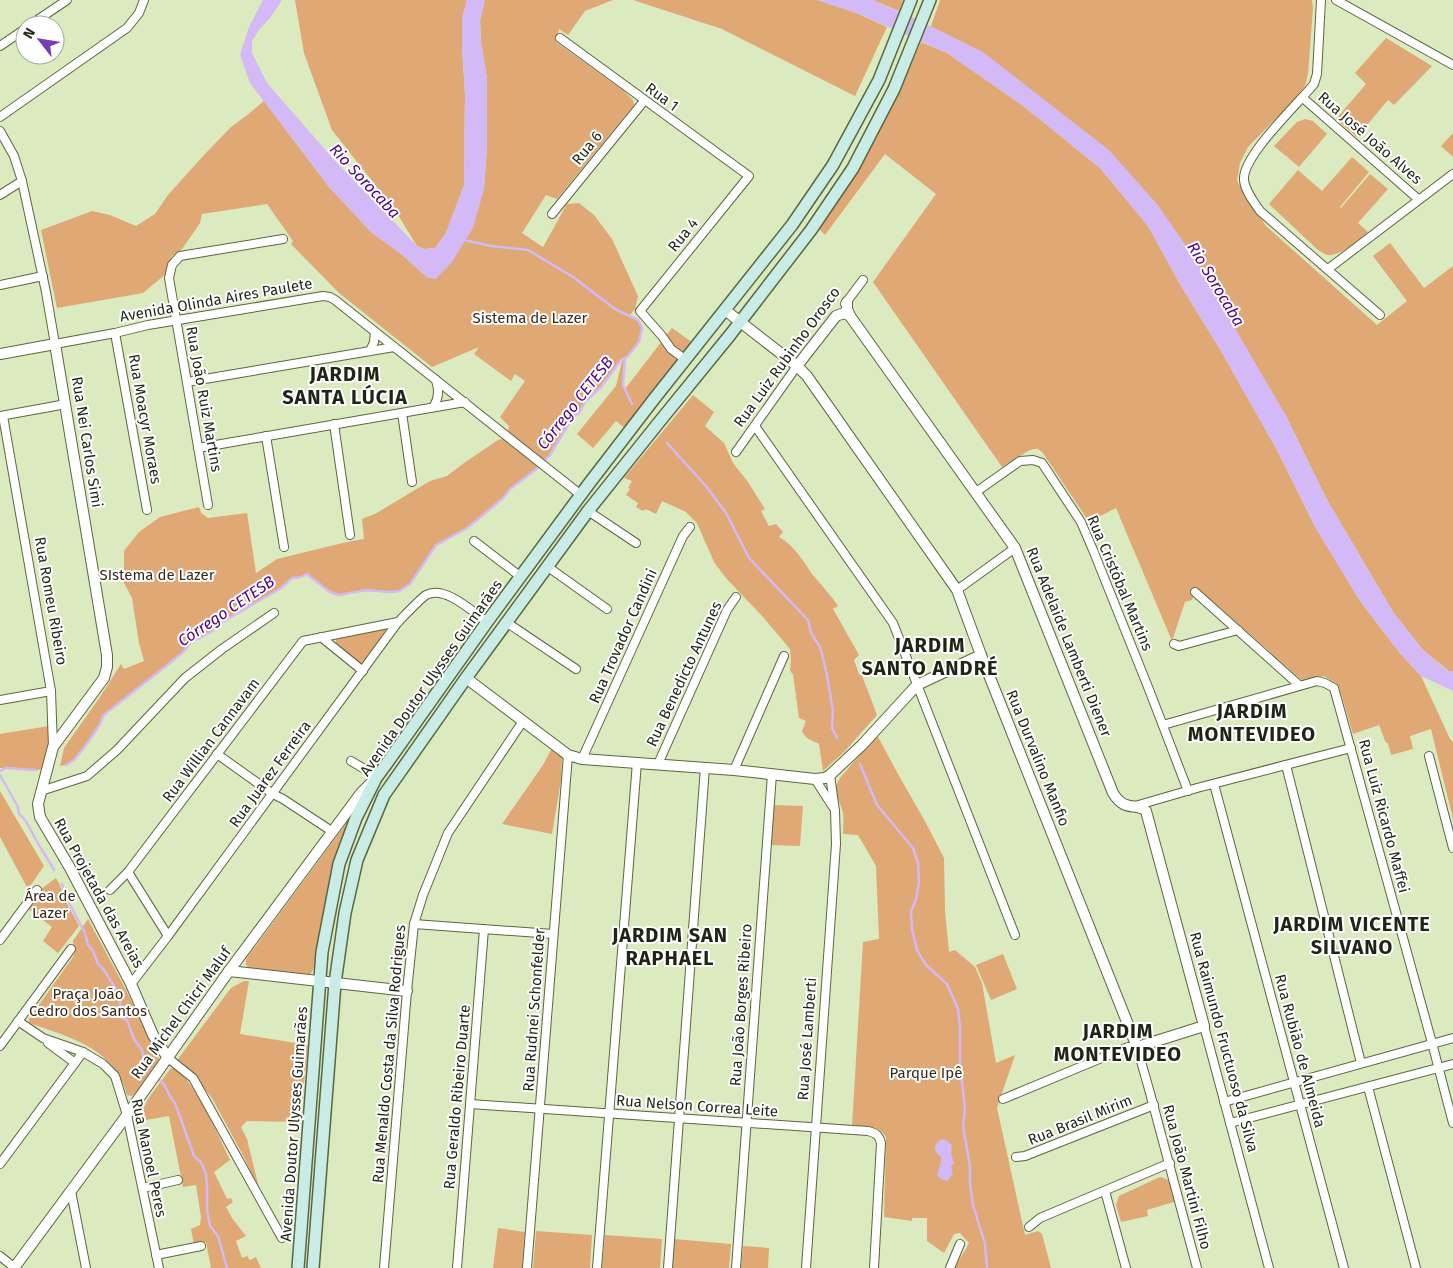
<svg xmlns="http://www.w3.org/2000/svg" width="1453" height="1268" font-family="'Fira Sans',sans-serif">
	<style>
		.green { fill: #dfa874 }
		.water { fill: #d3b9f6 }
		.lines { fill: none; stroke-linecap: round; stroke-linejoin: round }
		.stream { stroke: #d3b9f6; stroke-width: 2.5 }
		.minor-casing { stroke: #5a6741; stroke-width: 10 }
		.tertiary-casing { stroke: #5a6741; stroke-width: 12 }
		.secondary-casing { stroke: #5a6741; stroke-width: 14 }
		.minor { stroke: #fff; stroke-width: 8 }
		.tertiary { stroke: #fff; stroke-width: 10 }
		.secondary { stroke: #c9ece7; stroke-width: 11 }
		.labels { text-anchor: middle; dominant-baseline: central; stroke-width: 4; stroke-linejoin: round; paint-order: stroke }
		.street-label { font-size: 15px; fill: #1f2515; stroke: #fff }
		.park-label { font-size: 15px; fill: #3a291a; stroke: #fff }
		.water-label { font-size: 16px; font-style: italic; fill: #4e0281; stroke: #fff }
		.district-label { font-size: 20px; font-weight: bold; letter-spacing: 1px; fill: #1f2515; stroke: #fff }
	</style>
	<rect width="100%" height="100%" fill="#dbeabf"/>
	<!-- green -->
	<g class="green">
		<polygon points="295,0 467,0 462,19 462,48 465,94 464,185 446,233 435,248 424,249 417,246 395,210 332,130 304,53"/>
		<path d="M485 0H613L585 11 568 35 559 29 556 42 624 91 633 100 634 105 557 199 546 195 522 233 543 247 567 204 579 203 594 215 612 239 638 296 635 309 630 315 638 320 642 328 639 342 627 357 621 360 601 387 586 402 580 411 571 420 550 455 535 470 510 489 502 499 477 520 467 528 436 545 410 584 399 591 389 592 366 590 339 595 330 592 307 574 301 577 292 578 281 588 219 624 214 630 191 643 184 651 171 662 110 710C94 726 85 762 60 766L64 748 100 697 121 664 124 669 144 661 139 643 132 598 124 583V551L139 532 160 517 199 507 201 513 208 518 247 513 256 573 277 559 347 542 364 539 362 519 375 514 430 481 447 476 464 463 498 440 505 438 508 432 509 426 500 417 525 381 515 374 511 381 474 354 479 347 432 367 339 293 291 244 293 241 267 204 202 214 200 223 182 249 172 256 168 265 167 273 143 293 57 308 41 230 92 211 110 215 136 226 155 214 168 195 203 156 231 127 246 116 264 101 329 187 372 233 400 253 428 278 484 189 487 147V79L481 41 480 20Z"/>
		<polygon points="633,0 817,0 854,12 887,27 855,96 722,29"/>
		<polygon points="873,0 903,0 899,11"/>
		<polygon points="940,0 1312,0 1313,8 1308,74 1305,86 1299,95 1248,147 1240,163 1237,181 1266,226 1377,325 1407,301 1373,256 1390,243 1424,288 1453,266 1453,671 1449,671 1423,650 1393,612 1326,498 1285,414 1157,204 931,26"/>
		<polygon points="1386,38 1432,66 1394,105 1388,100 1357,137 1336,119 1366,84 1355,73"/>
		<polygon points="921,42 947,53 1022,105 1100,168 1148,226 1181,286 1221,351 1278,452 1314,525 1360,601 1399,652 1421,676 1450,739 1453,742 1453,819 1431,729 1410,736 1413,749 1391,755 1388,743 1386,743 1379,725 1353,734 1339,687 1336,683 1324,676 1303,681 1196,587 1192,600 1185,602 1172,641 1116,508 1089,522 1043,453 1038,449 1033,449 1028,451 1002,467 873,282 936,194 885,154 825,235 818,228 875,136 896,100"/>
		<polygon points="1305,119 1313,121 1327,134 1299,167 1274,146 1297,122"/>
		<polygon points="1453,133 1453,157 1441,146"/>
		<path d="M1352 157 1369 172 1340 207 1341 208 1370 174 1388 189 1358 223 1368 232C1359 239 1341 256 1329 255 1325 255 1322 252 1318 250L1269 204 1298 170 1322 191Z"/>
		<polygon points="672,328 693,343 625,428 616,421 593,448 577,434 616,386 622,361 624,360 623,385 625,389"/>
		<path d="M693 395 714 412 705 426 724 443 733 463 748 482 765 509 761 511 769 526 776 524 783 532 779 537C795 546 802 560 813 575 821 585 831 595 838 606L833 609 859 655 854 660 859 674 861 673 877 715 844 752 823 771 819 744C812 740 805 739 802 731L806 721 799 718 793 674 790 671 791 661 790 649 763 617 726 578 714 562 697 523 686 512 662 501 656 514 646 509 643 511 636 507 638 503 626 495 630 489 628 488 632 481 624 478Z"/>
		<polygon points="387,628 364,662 360,665 336,644 336,639"/>
		<polygon points="49,726 51,737 45,769 36,770 0,768 0,734"/>
		<path d="M877 735 898 774 926 823 944 858 945 911 949 952 955 950 975 967 982 983 996 1063 1015 1055 997 1108 1025 1235 1038 1231 1042 1234 1051 1268H955C958 1259 965 1252 969 1243L960 1233 954 1234 944 1253 927 1241V1218H912V1221L884 1217 886 1137C879 1125 865 1127 852 1126L863 942 879 939 876 866 858 835 843 834C843 827 844 820 843 813 840 799 831 792 840 778Z"/>
		<polygon points="552,748 561,755 562,758 561,780 552,834 502,824 543,765"/>
		<polygon points="0,791 44,866 28,889 0,837"/>
		<polygon points="774,805 803,806 800,846 771,845"/>
		<polygon points="351,817 331,875 313,970 310,975 303,975 249,968 246,965 246,959"/>
		<polygon points="56,878 60,885 64,898 79,926 58,953 43,941 52,927 27,908 41,889"/>
		<path d="M88 919 126 990 159 1058C157 1067 140 1091 132 1096L127 1095C115 1049 72 1038 32 1024L29 1022V1019L73 957 75 952 73 941Z"/>
		<polygon points="1003,954 1017,989 991,1000 976,965"/>
		<polygon points="244,981 249,981 240,1034 308,1045 300,1122 247,1121 241,1127 247,1139 261,1196 245,1159 212,1098 190,1071 178,1059 231,988"/>
		<path d="M174 1068C196 1082 218 1135 230 1160L214 1172 227 1199 231 1198 233 1202 226 1207 232 1218 246 1236 236 1241 242 1258 247 1256 250 1260 256 1257 261 1268H211L206 1242 194 1245 191 1229 200 1225 201 1217 196 1185 183 1187 169 1116 140 1121C142 1101 159 1086 170 1069Z"/>
		<path d="M1160 1177C1173 1179 1174 1190 1177 1201L1147 1210 1148 1216 1121 1222 1116 1205 1119 1196Z"/>
		<polygon points="498,1228 525,1232 522,1268 493,1268"/>
		<polygon points="536,1231 592,1235 590,1268 533,1268"/>
		<polygon points="605,1235 662,1239 660,1268 602,1268"/>
		<polygon points="674,1239 731,1244 729,1268 672,1268"/>
		<polygon points="743,1246 769,1248 768,1268 741,1268"/>
	</g>
	<!-- water -->
	<g class="water">
		<polygon points="263,0 282,0 270,18 259,30 252,41 252,53 267,83 336,162 417,246 424,249 435,248 446,233 464,185 465,94 462,48 462,19 467,0 485,0 480,20 481,41 487,79 487,147 484,189 473,228 452,262 436,279 428,278 400,253 372,233 329,187 250,83 240,55 249,27"/>
		<polygon points="817,0 873,0 916,19 983,52 1109,150 1157,204 1191,253 1285,414 1326,498 1393,612 1423,650 1448,671 1453,671 1453,691 1421,676 1399,652 1360,601 1314,525 1278,452 1221,351 1181,286 1148,226 1100,168 1022,105 947,53 859,14"/>
		<path d="M942 1139 946 1140 952 1145 951 1154 954 1163 951 1167 953 1174 947 1181C929 1177 943 1168 941 1157 933 1152 933 1143 942 1139Z"/>
	</g>
	<g class="lines">
		<!-- stream -->
		<g class="stream">
			<polyline points="625,358 623,385 632,404"/>
			<polyline points="667,443 706,486 726,513 749,558 808,620 811,633 820,647 823,658 827,675 833,711 832,728 837,738"/>
			<polyline points="860,764 877,805 913,848 918,863 919,882 916,899 911,912 912,929 917,950 926,965 947,984 958,1009 960,1027 960,1064 965,1109 963,1126 970,1166 970,1184 973,1205 985,1244 987,1268"/>
			<polyline points="66,765 74,760 89,741 100,724 103,716 110,710 171,662 184,651 190,643 214,630 219,624 281,588 292,578 301,577 307,574 330,592 339,595 366,590 389,592 399,591 410,584 436,545 467,528 477,520 502,499 510,489 535,470 550,455 571,420 580,411 585,402 601,387 621,360 627,357 639,342 642,328 638,320 615,309 573,277 528,250 491,246 464,240"/>
			<polyline points="0,771 6,768 36,770"/>
			<path d="M0 775 18 807 19 814C27 819 30 830 35 838 41 849 48 859 54 870"/>
			<polyline points="62,884 66,897 85,933 88,945 93,951 98,964 104,970 119,994 122,1018 127,1020 134,1039 142,1050 144,1060 150,1067"/>
			<path d="M157 1079C168 1083 166 1095 175 1103L194 1156 201 1162 206 1174 207 1187V1210L210 1226 218 1236 227 1268"/>
		</g>
		<defs>
			<g id="minor">
				<path d="M1321 0 1317 74 1314 84C1298 104 1242 156 1244 180 1245 191 1254 202 1260 211L1380 315"/>
				<polyline points="1336,0 1453,65"/>
				<polyline points="30,25 67,0"/>
				<polyline points="560,38 749,176 640,311 662,336 671,349 686,360"/>
				<polyline points="0,46 25,29"/>
				<polyline points="1303,98 1418,199"/>
				<polyline points="0,117 127,28 139,13 144,0"/>
				<polyline points="0,131 14,156 22,181 46,292 55,344 115,333 148,325 323,296 330,297 335,300 581,495"/>
				<polyline points="0,195 22,181"/>
				<polyline points="552,214 644,101"/>
				<polyline points="1328,269 1453,174"/>
				<polyline points="0,285 43,276"/>
				<polyline points="845,304 863,280"/>
				<polyline points="115,333 147,510"/>
				<polyline points="370,351 374,342 375,332"/>
				<polyline points="187,382 394,347"/>
				<path d="M434 406C439 397 439 390 436 380"/>
				<polyline points="402,413 412,482"/>
				<polyline points="0,416 66,404"/>
				<polyline points="3,416 51,691 53,747"/>
				<polyline points="334,424 350,535"/>
				<polyline points="755,426 893,623 1015,935"/>
				<polyline points="266,436 284,547"/>
				<polyline points="198,448 465,402"/>
				<polyline points="736,452 797,366"/>
				<polyline points="976,492 1020,461 1033,460 1042,463 1081,522 1093,550 1150,692 1188,791"/>
				<polyline points="208,505 169,278 172,265 180,256 283,239"/>
				<polyline points="588,511 636,543"/>
				<polyline points="474,541 521,577"/>
				<polyline points="548,567 607,609"/>
				<polyline points="957,590 1015,548"/>
				<polyline points="1195,592 1299,685"/>
				<polyline points="506,622 576,669"/>
				<polyline points="321,637 363,671"/>
				<polyline points="1174,644 1179,646 1238,630"/>
				<polyline points="0,700 51,691"/>
				<polyline points="1163,725 1317,681 1325,683 1334,688 1432,1043 1453,1123"/>
				<polyline points="217,754 273,794 283,799 333,832"/>
				<polyline points="1429,756 1453,848"/>
				<polyline points="582,759 683,536 690,527"/>
				<polyline points="351,761 378,777"/>
				<polyline points="658,764 727,610 736,597"/>
				<polyline points="1286,765 1361,1063"/>
				<polyline points="734,770 784,656"/>
				<polyline points="815,779 833,807"/>
				<polyline points="1214,784 1344,1268"/>
				<polyline points="41,791 87,776 117,750 185,678 222,649 274,613"/>
				<polyline points="1135,806 1197,788 1351,748"/>
				<polyline points="128,872 168,936"/>
				<polyline points="110,890 128,872 303,641 398,622"/>
				<polyline points="414,924 553,934"/>
				<polyline points="0,940 37,890"/>
				<path d="M131 984 168 936 398 622C404 616 420 599 426 595 445 585 473 612 487 622"/>
				<polyline points="18,1021 43,1038 83,1052 103,1064 115,1076 127,1115 159,1268"/>
				<polyline points="1204,1026 1269,1268"/>
				<polyline points="48,1043 75,1063"/>
				<polyline points="0,1046 71,949"/>
				<polyline points="168,1058 193,1078 282,1238"/>
				<polyline points="1368,1087 1416,1268"/>
				<polyline points="1003,1099 1128,1047 1137,1047 1150,1093 1197,1268"/>
				<polyline points="1224,1102 1453,1038"/>
				<path d="M470 1104 868 1131C876 1133 879 1135 881 1143L874 1268"/>
				<polyline points="1230,1123 1453,1064"/>
				<polyline points="1016,1157 1025,1156 1154,1105"/>
				<polyline points="0,1164 83,1052"/>
				<polyline points="143,1188 178,1180"/>
				<polyline points="71,1191 86,1268"/>
				<polyline points="1105,1191 1126,1268"/>
				<polyline points="1029,1227 1040,1218 1170,1163"/>
				<polyline points="156,1255 201,1246"/>
				<polyline points="0,1256 15,1268"/>
				<polyline points="384,1268 407,991 414,924 423,895 448,833 523,721"/>
				<polyline points="457,1268 484,929"/>
				<polyline points="527,1268 568,755"/>
				<polyline points="597,1268 637,762"/>
				<polyline points="668,1268 705,767"/>
				<polyline points="736,1268 772,774"/>
				<polyline points="806,1268 836,844 835,811 830,775"/>
				<polyline points="950,1268 960,1244"/>
			</g>
			<g id="tertiary">
				<polyline points="847,302 847,309 850,316"/>
				<path d="M725 310 797 366 807 376 957 590 981 655 1137 1047 1204 1026 1146 811C1136 802 1125 813 1113 793L1015 548 850 316 844 313 836 316 797 366"/>
				<polyline points="0,354 55,344 107,655 107,667 104,678 53,747 38,804 40,817 70,868 131,984 153,1035 168,1058"/>
				<polyline points="466,678 568,755 582,759 734,770 815,779 825,778 830,775 862,745 917,685 981,655"/>
				<polyline points="229,971 407,991"/>
				<polyline points="14,1268 127,1115 229,971 361,793 374,780"/>
			</g>
			<g id="secondary">
				<polyline points="298,1268 322,952 339,864 356,818 376,778 387,763 487,622 588,485 654,399 792,225 833,165 879,80 911,0"/>
				<polyline points="313,1268 335,983 345,913 357,860 384,795 466,678 588,511 660,421 730,335 811,230 853,168 894,89 930,0"/>
			</g>
		</defs>
		<!-- minor casing -->
		<use href="#minor" class="minor-casing"/>
		<!-- tertiary casing -->
		<use href="#tertiary" class="tertiary-casing"/>
		<!-- secondary casing -->
		<use href="#secondary" class="secondary-casing"/>
		<!-- minor -->
		<use href="#minor" class="minor"/>
		<!-- tertiary -->
		<use href="#tertiary" class="tertiary"/>
		<!-- secondary -->
		<use href="#secondary" class="secondary"/>
	</g>
	<g class="labels">
		<!-- street labels -->
		<g class="street-label">
			<text transform="translate(662 97) rotate(36)">Rua 1</text>
			<text transform="translate(1370 138) rotate(41)">Rua José João Alves</text>
			<text transform="translate(587 148) rotate(-51)">Rua 6</text>
			<text transform="translate(683 235) rotate(-51)">Rua 4</text>
			<text transform="translate(216 300) rotate(-10)">Avenida Olinda Aires Paulete</text>
			<text transform="translate(787 357) rotate(-54)">Rua Luiz Rubinho Orosco</text>
			<text transform="translate(204 399) rotate(80)">Rua João Ruiz Martins</text>
			<text transform="translate(145 419) rotate(80)">Rua Moacyr Moraes</text>
			<text transform="translate(87 442) rotate(81)">Rua Nei Carlos Simi</text>
			<text transform="translate(1120 583) rotate(67)">Rua Cristóbal Martins</text>
			<text transform="translate(51 601) rotate(80)">Rua Romeu Ribeiro</text>
			<text transform="translate(623 636) rotate(-66)">Rua Trovador Candini</text>
			<text transform="translate(1069 642) rotate(68)">Rua Adelaide Lamberti Diener</text>
			<text transform="translate(684 674) rotate(-65)">Rua Benedicto Antunes</text>
			<text transform="translate(431 678) rotate(-55)">Avenida Doutor Ulysses Guimarães</text>
			<text transform="translate(211 740) rotate(-53)">Rua Willian Cannavam</text>
			<text transform="translate(1038 758) rotate(68)">Rua Durvalino Manfio</text>
			<text transform="translate(270 774) rotate(-54)">Rua Juarez Ferreira</text>
			<text transform="translate(1384 816) rotate(75)">Rua Luiz Ricardo Maffei</text>
			<text transform="translate(99 893) rotate(61)">Rua Projetada das Areias</text>
			<text transform="translate(741 1005) rotate(-86)">Rua João Borges Ribeiro</text>
			<text transform="translate(534 1010) rotate(-86)">Rua Rudnei Schonfelder</text>
			<text transform="translate(181 1013) rotate(-54)">Rua Michel Chicri Maluf</text>
			<text transform="translate(807 1039) rotate(-86)">Rua José Lamberti</text>
			<text transform="translate(1224 1042) rotate(75)">Rua Raimundo Fructuoso da Silva</text>
			<text transform="translate(1300 1051) rotate(75)">Rua Rubião de Almeida</text>
			<text transform="translate(389 1054) rotate(-85)">Rua Menaldo Costa da Silva Rodrigues</text>
			<text transform="translate(457 1097) rotate(-85)">Rua Geraldo Ribeiro Duarte</text>
			<text transform="translate(697 1106) rotate(4)">Rua Nelson Correa Leite</text>
			<text transform="translate(1080 1120) rotate(-22)">Rua Brasil Mirim</text>
			<text transform="translate(294 1124) rotate(-86)">Avenida Doutor Ulysses Guimarães</text>
			<text transform="translate(149 1158) rotate(78)">Rua Manoel Peres</text>
			<text transform="translate(1187 1177) rotate(75)">Rua João Martini Filho</text>
		</g>
		<!-- park labels -->
		<g class="park-label">
			<text x="530" y="318">Sistema de Lazer</text>
			<text x="157" y="575">SIstema de Lazer</text>
			<text x="50" y="896">Área de<tspan x="50" dy="17">Lazer</tspan></text>
			<text x="88" y="994">Praça João<tspan x="88" dy="17">Cedro dos Santos</tspan></text>
			<text x="926" y="1073">Parque Ipê</text>
		</g>
		<!-- water labels -->
		<g class="water-label">
			<text transform="translate(365 181) rotate(47)">Rio Sorocaba</text>
			<text transform="translate(1216 284) rotate(59)">Rio Sorocaba</text>
			<text transform="translate(575 403) rotate(-52)">Córrego CETESB</text>
			<text transform="translate(226 611) rotate(-34)">Córrego CETESB</text>
		</g>
		<!-- district labels -->
		<g class="district-label">
			<text x="345" y="374">JARDIM<tspan x="345" dy="23">SANTA LÚCIA</tspan></text>
			<text x="930" y="645">JARDIM<tspan x="930" dy="23">SANTO ANDRÉ</tspan></text>
			<text x="1252" y="711">JARDIM<tspan x="1252" dy="23">MONTEVIDEO</tspan></text>
			<text x="1352" y="924">JARDIM VICENTE<tspan x="1352" dy="23">SILVANO</tspan></text>
			<text x="670" y="935">JARDIM SAN<tspan x="670" dy="23">RAPHAEL</tspan></text>
			<text x="1118" y="1031">JARDIM<tspan x="1118" dy="23">MONTEVIDEO</tspan></text>
		</g>
	</g>
	<!-- north arrow -->
	<g transform="translate(40 40) rotate(301)"><circle r="24" fill="#ffffff" stroke="#a5a8a1"/>
	<path d="M0-4L9 19L0 12L-9 19Z" fill="#793db3"/>
	<text y="-8" font-size="14" font-weight="bold" text-anchor="middle" fill="#1f2515">N</text>
	</g>
</svg>
